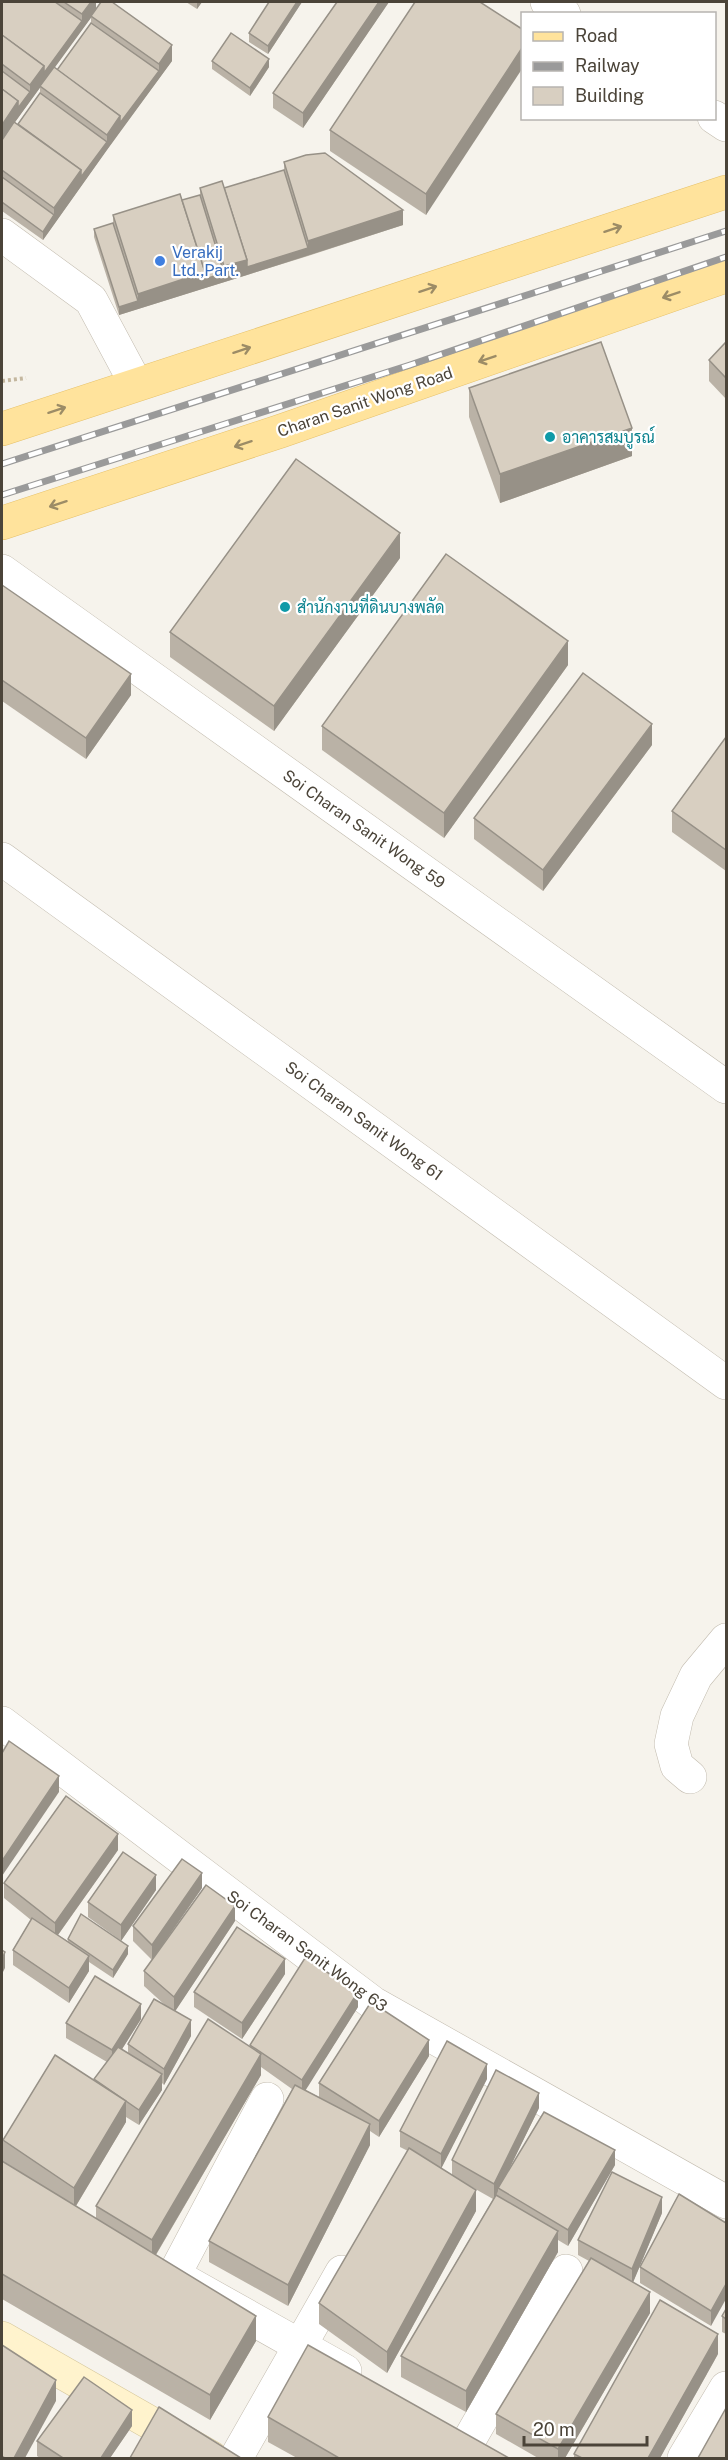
<svg xmlns="http://www.w3.org/2000/svg" width="728" height="2460" font-family="'Public Sans',Sarabun,sans-serif">
	<style>
		.lines { fill: none; stroke-linecap: round; stroke-linejoin: round }
		.street-casing { stroke: #c2bbae; stroke-width: 34 }
		.secondary-casing { stroke: #d6c79b; stroke-width: 34 }
		.primary-casing { stroke: #e6c16a; stroke-width: 34 }
		.path { stroke: #c4b79f; stroke-width: 4; stroke-dasharray: 3 3; stroke-linecap: butt }
		.street { stroke: #fff; stroke-width: 33 }
		.secondary { stroke: #fff3cd; stroke-width: 33 }
		.primary { stroke: #ffe39c; stroke-width: 33 }
		.rail-casing { stroke: #9a9a9a; stroke-width: 7 }
		.rail { stroke: #fff; stroke-width: 4.5; stroke-dasharray: 14; stroke-linecap: butt }
		.wall { fill: #bab2a6; fill-rule: evenodd }
		.shaded-wall { fill: #979187 }
		.building { fill: #d8cfc1; stroke: #979187; stroke-width: 1.5 }
		.oneway { stroke: #9c8c66 }
		.shop-dot { fill: #3f7fe0; stroke: #fff; stroke-width: 2 }
		.culture-dot { fill: #0f9aa8; stroke: #fff; stroke-width: 2 }
		.labels { text-anchor: middle; dominant-baseline: central; stroke-width: 4.5; stroke-linejoin: round; paint-order: stroke }
		.shop-label { font-size: 16px; fill: #366cbe; stroke: #fff; text-anchor: start }
		.street-label { font-size: 16px; fill: #4b4439; stroke: #fff }
		.culture-label { font-size: 16px; fill: #0d838f; stroke: #fff; text-anchor: start }
	</style>
	<rect width="100%" height="100%" fill="#f6f3ec"/>
	<g class="lines">
		<defs>
			<g id="street">
				<polyline points="547,2 564,14"/>
				<polyline points="714,117 726,125"/>
				<polyline points="2,235 91,300 136,384"/>
				<polyline points="2,571 726,1087"/>
				<polyline points="2,859 726,1383"/>
				<polyline points="2,1723 373,2003 726,2202"/>
				<polyline points="690,1777 677,1766 671,1744 677,1716 696,1676 726,1640"/>
				<polyline points="267,2099 174,2275 345,2371"/>
				<polyline points="468,2442 566,2271"/>
				<polyline points="236,2458 342,2272"/>
				<polyline points="684,2458 726,2388"/>
			</g>
			<polyline id="secondary" points="2,2338 212,2458"/>
			<g id="primary">
				<polyline points="2,429 726,192"/>
				<polyline points="2,523 281,431 726,276"/>
			</g>
		</defs>
		<!-- street casing -->
		<use href="#street" class="street-casing"/>
		<!-- secondary casing -->
		<use href="#secondary" class="secondary-casing"/>
		<!-- primary casing -->
		<use href="#primary" class="primary-casing"/>
		<!-- path -->
		<polyline class="path" points="2,381 26,378"/>
		<!-- street -->
		<use href="#street" class="street"/>
		<!-- secondary -->
		<use href="#secondary" class="secondary"/>
		<!-- primary -->
		<use href="#primary" class="primary"/>
		<defs>
			<g id="rail">
				<polyline points="2,464 726,231"/>
				<polyline points="2,495 410,365 726,257"/>
			</g>
		</defs>
		<!-- rail casing -->
		<use href="#rail" class="rail-casing"/>
		<!-- rail -->
		<use href="#rail" class="rail"/>
	</g>
	<!-- wall -->
	<g class="wall">
		<path d="M2 2H96V9L172 61 120 131 43 240 2 211ZM91 17V23L57 70 54 67ZM40 87V93L18 124 15 122Z"/>
		<polygon points="186,2 202,2 197,9"/>
		<polygon points="269,2 302,2 268,54 249,42 249,33"/>
		<polygon points="337,2 389,2 303,128 273,108 273,93"/>
		<polygon points="522,29 426,215 330,151 330,130"/>
		<polygon points="212,61 269,67 250,96 212,69"/>
		<polygon points="284,162 403,225 308,256 205,288 119,315 94,237 94,229 113,223 113,215 182,200 200,195 200,188 224,188 284,170"/>
		<polygon points="726,342 726,399 709,381 709,360"/>
		<polygon points="469,388 632,456 500,503 469,417"/>
		<polygon points="400,558 274,731 170,657 170,632"/>
		<polygon points="2,585 131,695 86,759 2,701"/>
		<polygon points="568,665 444,838 322,750 322,726"/>
		<polygon points="726,737 726,871 672,832 672,811"/>
		<polygon points="652,745 543,891 474,839 474,818"/>
		<polygon points="118,1850 58,1935 68,1941 68,1939 120,1940 88,1917 88,1902 156,1890 121,1941 128,1954 113,1978 89,1962 89,1971 69,2003 13,1965 13,1950 31,1920 4,1898 4,1883"/>
		<polygon points="202,1888 154,1957 235,1921 175,2011 191,2036 164,2085 162,2083 162,2090 139,2125 126,2117 126,2122 76,2206 96,2219 96,2206 250,2047 250,2045 358,2007 305,2090 319,2097 319,2083 429,2056 379,2137 370,2131 370,2145 288,2306 209,2262 209,2241 292,2089 261,2067 261,2075 156,2255 256,2341 210,2420 2,2299 2,2161 19,2171 3,2161 3,2140 94,2080 107,2062 66,2038 66,2023 141,2019 122,2049 128,2053 128,2044 166,2006 144,1986 144,1971 152,1960 133,1941 133,1926"/>
		<polygon points="285,1974 242,2039 194,2007 194,1992"/>
		<polygon points="487,2079 441,2168 452,2175 452,2160 539,2108 506,2175 615,2165 568,2246 558,2240 558,2252 466,2412 401,2377 401,2356 493,2199 463,2182 476,2211 387,2373 319,2324 319,2303 408,2151 400,2147 400,2131"/>
		<polygon points="662,2213 633,2282 650,2313 565,2458 538,2458 496,2434 496,2414 589,2261 578,2255 578,2240"/>
		<polygon points="726,2223 711,2326 640,2283 640,2267"/>
		<polygon points="726,2309 726,2334 722,2332 722,2316"/>
		<polygon points="718,2354 660,2458 574,2458 574,2454"/>
		<polygon points="268,2417 509,2458 297,2458 268,2442"/>
		<polygon points="132,2426 110,2458 40,2458 37,2456 37,2441"/>
	</g>
	<!-- shaded-wall -->
	<g class="shaded-wall">
		<polygon points="91,2 96,2 96,11 2,140 2,125 18,101 30,92 30,85 44,66 82,21 82,14"/>
		<polygon points="197,2 202,2 197,9"/>
		<polygon points="297,2 302,2 268,54 268,46"/>
		<polygon points="379,2 389,2 303,128 303,113"/>
		<polygon points="172,45 172,61 107,150 107,135 120,116 159,71 159,64"/>
		<polygon points="522,48 522,69 426,215 426,194"/>
		<polygon points="269,59 269,67 250,96 250,88"/>
		<polygon points="107,142 107,150 43,240 43,232 54,215 54,208 81,170"/>
		<polygon points="403,210 403,225 247,275 247,267 308,248 308,241"/>
		<polygon points="247,260 247,275 119,315 119,307 138,301 138,294 205,272 224,273 224,266"/>
		<polygon points="632,428 632,456 500,503 500,474"/>
		<polygon points="400,533 400,558 274,731 274,706"/>
		<polygon points="568,641 568,665 444,838 444,813"/>
		<polygon points="131,674 131,695 86,759 86,738"/>
		<polygon points="652,724 652,745 543,891 543,870"/>
		<polygon points="59,1776 59,1792 2,1876 2,1861"/>
		<polygon points="118,1834 118,1850 55,1939 55,1923"/>
		<polygon points="202,1873 202,1888 152,1960 152,1945"/>
		<polygon points="156,1875 156,1890 121,1941 121,1925"/>
		<polygon points="235,1906 235,1921 174,2013 174,1997"/>
		<polygon points="128,1946 128,1954 113,1978 113,1970"/>
		<polygon points="5,1952 5,1968 2,1974 2,1959"/>
		<polygon points="89,1956 89,1971 69,2003 69,1988"/>
		<polygon points="285,1959 285,1974 242,2039 242,2023"/>
		<polygon points="358,1992 358,2007 302,2096 302,2080"/>
		<polygon points="141,2004 141,2019 112,2065 112,2050"/>
		<polygon points="191,2020 191,2036 164,2085 164,2069"/>
		<polygon points="429,2040 429,2056 379,2137 379,2121"/>
		<polygon points="261,2054 261,2075 152,2261 152,2240"/>
		<polygon points="487,2064 487,2079 441,2169 441,2154"/>
		<polygon points="162,2074 162,2090 139,2125 139,2110"/>
		<polygon points="539,2093 539,2108 500,2188 498,2188 498,2191 494,2200 494,2184"/>
		<polygon points="126,2101 126,2122 74,2209 74,2188"/>
		<polygon points="370,2124 370,2145 288,2306 288,2285"/>
		<polygon points="615,2150 615,2165 568,2246 568,2230"/>
		<polygon points="476,2190 476,2211 387,2373 387,2352"/>
		<polygon points="662,2197 662,2213 632,2285 632,2269"/>
		<polygon points="558,2231 558,2252 466,2412 466,2391"/>
		<polygon points="726,2284 726,2299 711,2326 711,2311"/>
		<polygon points="650,2292 650,2313 565,2458 558,2458 558,2449"/>
		<polygon points="256,2316 256,2341 210,2420 210,2395"/>
		<polygon points="718,2334 718,2354 660,2458 648,2458"/>
		<polygon points="56,2380 56,2401 25,2458 14,2458"/>
		<polygon points="132,2410 132,2426 110,2458 101,2458"/>
	</g>
	<!-- building -->
	<g class="building">
		<polygon points="2,2 55,2 82,21 44,73 44,66 2,35"/>
		<polygon points="64,2 91,2 82,14"/>
		<polygon points="101,2 112,2 172,45 159,64 91,16"/>
		<polygon points="269,2 297,2 268,46 249,33"/>
		<polygon points="337,2 379,2 303,113 273,93"/>
		<polygon points="415,2 480,2 522,29 522,48 426,194 330,130"/>
		<polygon points="91,23 159,71 120,123 120,116 57,70"/>
		<polygon points="231,33 269,59 250,88 212,61"/>
		<polygon points="2,35 44,66 30,85 2,64"/>
		<polygon points="54,67 120,116 107,135 40,86"/>
		<polygon points="2,71 30,92 18,108 18,101 2,89"/>
		<polygon points="2,89 18,101 2,125"/>
		<polygon points="40,93 107,142 81,177 81,170 18,124"/>
		<polygon points="14,122 81,170 54,208 2,170 2,140"/>
		<polygon points="325,153 403,210 308,241 284,162 306,155"/>
		<polygon points="284,170 308,248 247,267 247,260 224,188"/>
		<polygon points="2,177 54,215 43,232 2,202"/>
		<polygon points="222,181 247,260 224,266 200,188"/>
		<polygon points="180,194 205,272 138,294 113,215"/>
		<polygon points="200,195 224,273 205,279 205,272 182,200"/>
		<polygon points="113,223 138,301 119,307 94,229"/>
		<polygon points="601,342 632,428 500,474 469,388"/>
		<polygon points="726,342 726,378 709,360"/>
		<polygon points="296,459 400,533 274,706 170,632"/>
		<polygon points="446,554 568,641 444,813 322,726"/>
		<polygon points="2,585 131,674 86,738 2,680"/>
		<polygon points="583,673 652,724 543,870 474,818"/>
		<polygon points="726,737 726,850 672,811"/>
		<polygon points="9,1741 59,1776 2,1861 2,1753"/>
		<polygon points="66,1796 118,1834 55,1923 4,1883"/>
		<polygon points="123,1852 156,1875 121,1925 88,1902"/>
		<polygon points="182,1859 202,1873 152,1945 133,1926"/>
		<polygon points="206,1885 235,1906 174,1997 144,1971"/>
		<polygon points="81,1914 128,1946 113,1970 68,1939"/>
		<polygon points="32,1918 89,1956 69,1988 13,1950"/>
		<polygon points="237,1927 285,1959 242,2023 194,1992"/>
		<polygon points="2,1950 5,1952 2,1959"/>
		<polygon points="305,1958 358,1992 302,2080 250,2045"/>
		<polygon points="95,1976 141,2004 112,2050 66,2023"/>
		<polygon points="154,1999 191,2020 164,2069 128,2044"/>
		<polygon points="371,2002 429,2040 379,2121 319,2083"/>
		<polygon points="208,2019 261,2054 152,2240 96,2206"/>
		<polygon points="447,2041 487,2064 441,2154 400,2131"/>
		<polygon points="118,2047 162,2074 139,2110 94,2079"/>
		<polygon points="55,2055 126,2101 74,2188 3,2140"/>
		<polygon points="496,2070 539,2093 494,2184 452,2160"/>
		<polygon points="295,2085 370,2124 288,2285 209,2241"/>
		<polygon points="544,2112 615,2150 568,2230 498,2188"/>
		<polygon points="409,2148 476,2190 387,2352 319,2303"/>
		<polygon points="2,2161 256,2316 210,2395 2,2274"/>
		<polygon points="612,2172 662,2197 632,2269 578,2240"/>
		<polygon points="679,2194 726,2223 726,2284 711,2311 640,2267"/>
		<polygon points="496,2195 558,2231 466,2391 401,2356"/>
		<polygon points="591,2258 650,2292 558,2449 496,2414"/>
		<polygon points="660,2300 718,2334 648,2458 582,2458 574,2454"/>
		<polygon points="726,2309 726,2319 722,2316"/>
		<polygon points="2,2345 56,2380 14,2458 5,2458 2,2456"/>
		<polygon points="308,2345 509,2458 339,2458 268,2417"/>
		<polygon points="84,2377 132,2410 101,2458 63,2458 37,2441"/>
		<polygon points="159,2407 241,2458 130,2458"/>
		<polygon points="726,2408 726,2458 698,2458"/>
	</g>
	<!-- one-way arrows -->
	<defs><path id="oneway-shaft" d="M-6 0H5M1.5-3L5.5 0L1.5 3" fill="none" stroke-width="1.6" stroke-linecap="round" stroke-linejoin="round" transform="scale(1.5)"/></defs>
	<g class="oneway">
		<use href="#oneway-shaft" transform="translate(613 229) rotate(-18)"/>
		<use href="#oneway-shaft" transform="translate(428 289) rotate(-18)"/>
		<use href="#oneway-shaft" transform="translate(671 295) rotate(161)"/>
		<use href="#oneway-shaft" transform="translate(242 350) rotate(-18)"/>
		<use href="#oneway-shaft" transform="translate(487 359) rotate(161)"/>
		<use href="#oneway-shaft" transform="translate(57 410) rotate(-18)"/>
		<use href="#oneway-shaft" transform="translate(243 444) rotate(162)"/>
		<use href="#oneway-shaft" transform="translate(58 504) rotate(162)"/>
	</g>
	<!-- markers -->
	<circle class="shop-dot" cx="160" cy="261" r="6"/>
	<g class="culture-dot">
		<circle cx="550" cy="437" r="6"/>
		<circle cx="285" cy="607" r="6"/>
	</g>
	<g class="labels">
		<!-- shop labels -->
		<g class="shop-label">
			<text x="172" y="252">Verakij<tspan x="172" dy="18">Ltd.,Part.</tspan></text>
		</g>
		<!-- street labels -->
		<g class="street-label">
			<text transform="translate(365 402) rotate(-19)">Charan Sanit Wong Road</text>
			<text transform="translate(364 829) rotate(35)">Soi Charan Sanit Wong 59</text>
			<text transform="translate(364 1121) rotate(36)">Soi Charan Sanit Wong 61</text>
			<text transform="translate(307 1951) rotate(36)">Soi Charan Sanit Wong 63</text>
		</g>
		<!-- culture labels -->
		<g class="culture-label">
			<text x="562" y="437">อาคารสมบูรณ์</text>
			<text x="297" y="607">สำนักงานที่ดินบางพลัด</text>
		</g>
	</g>
	<!-- border -->
	<rect width="728" height="2460" fill="none" stroke="#4b4439" stroke-width="6"/>
	<!-- legend -->
	<rect x="521" y="12" width="195" height="108" fill="#ffffff" stroke="#b7b4b0" stroke-width="1.5"/>
	<rect x="533" y="32" width="30" height="9" fill="#ffe39c" stroke="#b7b4b0" stroke-width="1.5"/>
	<text x="575" y="42" font-size="18" fill="#4b4439">Road</text>
	<rect x="533" y="62" width="30" height="9" fill="#9a9a9a" stroke="#b7b4b0" stroke-width="1.5"/>
	<text x="575" y="72" font-size="18" fill="#4b4439">Railway</text>
	<rect x="533" y="87" width="30" height="18" fill="#d8cfc1" stroke="#b7b4b0" stroke-width="1.5"/>
	<text x="575" y="102" font-size="18" fill="#4b4439">Building</text>
	<!-- scale -->
	<path d="M524 2436v9h123v-9" fill="none" stroke="#4b4439" stroke-width="3"/>
	<text x="533" y="2436" font-size="18" fill="#4b4439" stroke="#ffffff" stroke-width="4.5" paint-order="stroke">20 m</text>
</svg>
